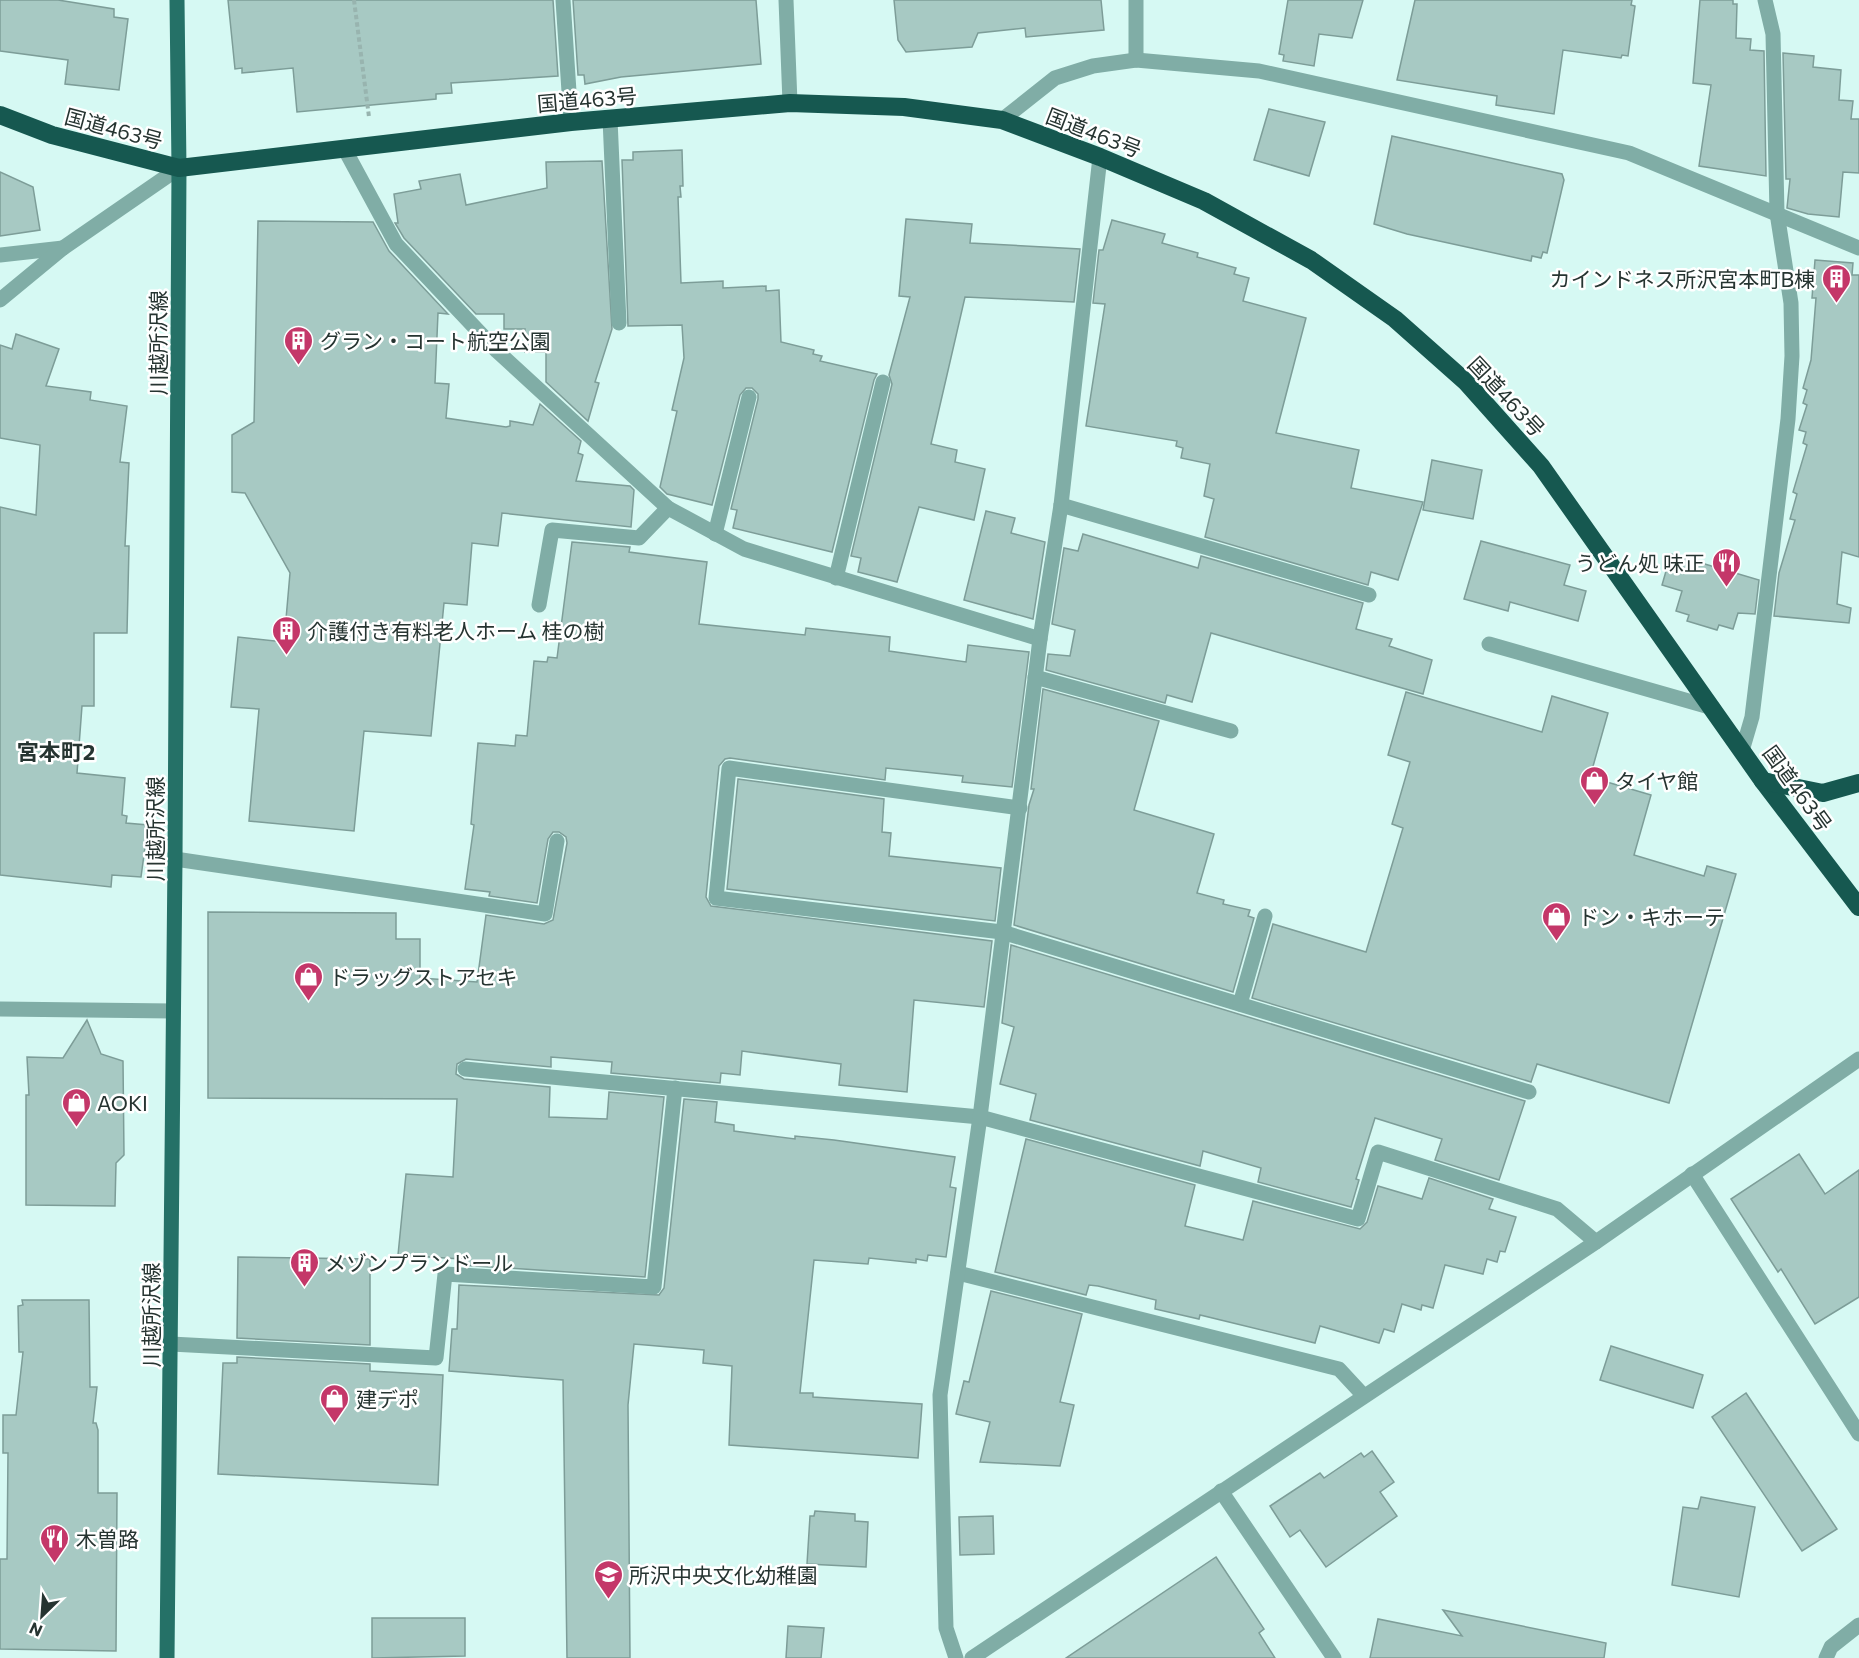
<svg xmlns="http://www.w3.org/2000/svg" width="1859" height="1658" font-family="Commissioner,'Noto Sans JP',sans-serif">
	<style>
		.building { fill: #a7c9c3; stroke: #7d9d98; stroke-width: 1.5 }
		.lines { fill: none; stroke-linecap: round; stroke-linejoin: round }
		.path { stroke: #98b4af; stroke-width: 4; stroke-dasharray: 4.5 3; stroke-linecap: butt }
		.minor { stroke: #80ada6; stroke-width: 15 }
		.major { stroke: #257167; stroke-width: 15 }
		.highway { stroke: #165850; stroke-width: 18 }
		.labels { text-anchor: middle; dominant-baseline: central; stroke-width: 5; stroke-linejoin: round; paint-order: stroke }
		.street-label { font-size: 21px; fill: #263431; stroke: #fff }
		.poi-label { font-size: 21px; fill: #263431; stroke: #fff; text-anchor: start }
		.neighbourhood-label { font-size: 22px; font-weight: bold; fill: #263431; stroke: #fff }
	</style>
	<rect width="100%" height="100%" fill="#d6f9f3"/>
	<!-- building -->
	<g class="building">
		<polygon points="0,0 58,0 114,9 114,17 128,19 119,90 65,84 68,60 0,51"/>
		<polygon points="228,0 553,0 558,76 451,83 452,93 436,94 436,99 297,112 293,68 242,73 242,68 235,69"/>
		<polygon points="573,0 756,0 761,64 621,77 585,84 584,75 578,75"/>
		<polygon points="894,0 1101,0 1104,30 1026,37 1025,28 978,33 972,47 906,52 898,40"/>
		<polygon points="1288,0 1363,0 1352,38 1319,34 1314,66 1283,61 1284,55 1279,54"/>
		<polygon points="1415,0 1632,0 1631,5 1635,6 1628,56 1622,55 1621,58 1563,50 1554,114 1496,105 1497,96 1397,80"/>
		<polygon points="1700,0 1733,0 1733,4 1737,4 1736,38 1751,39 1750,50 1764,51 1766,176 1699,166 1711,85 1693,83"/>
		<polygon points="1783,53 1814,56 1813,67 1841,70 1839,100 1853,101 1851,119 1859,119 1859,173 1843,172 1839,217 1808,214 1787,208 1790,179 1786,179"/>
		<polygon points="1269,109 1325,122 1309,176 1254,160"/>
		<polygon points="1392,136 1562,174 1564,180 1547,253 1543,252 1541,258 1532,256 1531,261 1407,234 1374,224"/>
		<polygon points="682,150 683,186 680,186 681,197 678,197 681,283 723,281 723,288 766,286 766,291 779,290 781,342 814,350 813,354 822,356 820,361 877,374 874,380 832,552 733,528 737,510 731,509 758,399 758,394 752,388 746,388 740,395 712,505 667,494 660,487 677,411 672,410 684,358 682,325 628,326 622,160 633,160 633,152"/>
		<polygon points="602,161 612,329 595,382 599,383 588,421 546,382 546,352 525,352 525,329 504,329 504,314 476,314 404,238 395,223 398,223 394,194 421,189 419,181 460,174 466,205 547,188 546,162"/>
		<polygon points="0,172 33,187 40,230 0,236"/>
		<polygon points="906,219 972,224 970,243 1080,249 1074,302 965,297 931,444 957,450 955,462 985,469 974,520 919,507 897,582 858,572 861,558 851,556 892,384 889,375 910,297 899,296"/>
		<polygon points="1112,220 1165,234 1162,243 1198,253 1197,257 1236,268 1234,274 1249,278 1243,301 1306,318 1276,433 1359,450 1351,488 1423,502 1398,580 1371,572 1368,585 1205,537 1214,499 1204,496 1210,464 1181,458 1183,448 1176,446 1177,441 1086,426 1105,304 1093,303 1099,250 1103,250"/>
		<polygon points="258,221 373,222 389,251 448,314 438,313 435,383 449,384 446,418 506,427 510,426 510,421 533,425 540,404 581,441 578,453 583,455 576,481 630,486 634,490 631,527 502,513 498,546 472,543 467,605 444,603 431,736 364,731 354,831 249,821 259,709 231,707 238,637 284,642 290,573 245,493 232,492 232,435 254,422"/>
		<polygon points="1815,260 1853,263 1852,275 1859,275 1859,557 1842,552 1837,604 1851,608 1849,623 1774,616 1779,573 1795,520 1790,519 1797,494 1793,492 1807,445 1803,443 1806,432 1799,430 1807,405 1803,403 1807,390 1803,388 1811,360 1816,298 1812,298"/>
		<polygon points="16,334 59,349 46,386 91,392 90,400 127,406 120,462 129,463 125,546 129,546 127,633 94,633 94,706 82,706 77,773 125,778 122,815 127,816 126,823 148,825 141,877 112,875 111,887 0,875 0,507 36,515 40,445 0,438 0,345 12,349"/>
		<polygon points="1432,460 1482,470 1473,519 1423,510"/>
		<polygon points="986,511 1015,518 1011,533 1045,542 1033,619 964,600"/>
		<polygon points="1083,534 1198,568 1201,556 1363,603 1356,629 1392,639 1389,646 1432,660 1423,694 1211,633 1192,702 1167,695 1165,703 1046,670 1048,654 1070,656 1075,630 1052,624 1064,548 1078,551"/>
		<polygon points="1481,541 1570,565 1564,585 1586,591 1578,621 1510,602 1508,611 1464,599"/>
		<polygon points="572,542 630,547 629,552 707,562 699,624 805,635 806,628 890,637 889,651 966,662 968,645 1029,652 1012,787 962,782 963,776 886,768 885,780 730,758 725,759 719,766 706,897 711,906 992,941 984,1007 914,1000 907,1092 839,1085 841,1064 742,1051 740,1075 721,1073 720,1083 611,1073 612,1062 551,1057 551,1067 466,1059 457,1064 456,1074 464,1079 550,1087 549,1117 607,1119 609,1092 664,1097 645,1277 460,1265 461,1259 398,1255 406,1174 453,1177 457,1099 208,1098 208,912 396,913 396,939 420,939 420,978 477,982 486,915 544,924 553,920 567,843 566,837 559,832 553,832 548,839 537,903 489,896 490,892 465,889 474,825 471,824 478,743 515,746 516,735 527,736 534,661 547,662 548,657 557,658"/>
		<polygon points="1671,554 1759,580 1755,614 1738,613 1733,629 1719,625 1717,630 1687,621 1689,615 1676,611 1682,591 1662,585"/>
		<polygon points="1043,689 1159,721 1134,810 1214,834 1197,893 1224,900 1223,904 1250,910 1248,916 1254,918 1233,992 1014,925 1029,805 1034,789 1031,789"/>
		<polygon points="1406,692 1542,732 1552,696 1608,713 1590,777 1651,795 1634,855 1704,876 1707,866 1736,874 1669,1103 1537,1064 1531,1082 1252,998 1273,924 1366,952 1403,828 1392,824 1410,762 1388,755"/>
		<polygon points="738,779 884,799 882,832 891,833 889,856 1001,868 995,921 727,889"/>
		<polygon points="1011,945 1525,1101 1499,1180 1435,1160 1442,1139 1375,1118 1356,1179 1359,1180 1351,1207 1258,1182 1261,1168 1203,1151 1200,1166 1030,1120 1036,1094 1000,1084 1014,1027 1002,1023"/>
		<polygon points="87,1020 101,1054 123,1061 124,1155 116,1163 115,1206 26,1205 26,1095 29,1095 27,1057 63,1058"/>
		<polygon points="684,1099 717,1102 715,1122 734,1125 734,1131 795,1139 795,1136 834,1140 955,1157 950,1187 956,1188 946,1257 928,1255 927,1261 916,1259 916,1263 869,1258 868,1264 814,1260 800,1393 813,1393 813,1397 922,1404 918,1458 729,1445 732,1366 703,1363 704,1350 634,1344 628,1405 630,1658 567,1658 563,1380 449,1371 452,1329 457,1329 459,1285 659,1295 664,1288"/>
		<polygon points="1026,1139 1195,1185 1185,1226 1243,1240 1253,1201 1360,1229 1367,1222 1378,1186 1422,1199 1429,1178 1493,1199 1489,1209 1516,1217 1505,1252 1500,1251 1497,1262 1487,1259 1483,1274 1445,1265 1433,1308 1422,1305 1421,1310 1402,1304 1394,1332 1384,1329 1379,1343 1320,1326 1315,1343 1200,1315 1199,1319 1155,1309 1156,1300 1098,1286 1089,1285 1086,1295 995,1272"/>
		<polygon points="1799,1154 1825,1194 1859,1170 1859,1297 1815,1324 1781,1269 1778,1272 1731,1199"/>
		<polygon points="238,1257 370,1259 370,1345 237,1338"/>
		<polygon points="991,1291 1082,1314 1060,1402 1074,1405 1060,1466 980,1462 990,1422 956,1414 964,1381 969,1382"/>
		<polygon points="22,1300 89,1300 90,1387 97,1387 93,1423 96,1423 98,1430 98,1493 117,1493 116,1651 0,1649 0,1559 7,1559 8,1453 3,1453 3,1415 16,1415 23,1352 19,1352 18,1306 23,1305"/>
		<polygon points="1611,1346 1703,1375 1693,1408 1600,1380"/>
		<polygon points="237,1357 370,1364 370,1371 443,1375 438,1485 218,1474 223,1363 237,1363"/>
		<polygon points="1746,1393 1837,1529 1802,1551 1712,1417"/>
		<polygon points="1372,1451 1394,1482 1380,1492 1397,1516 1326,1567 1300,1530 1290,1537 1270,1506 1320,1473 1324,1478 1361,1453 1364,1457"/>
		<polygon points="1701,1497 1755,1507 1739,1597 1672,1585 1683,1507 1698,1509"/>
		<polygon points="815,1511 855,1514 855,1521 868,1522 866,1567 807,1564 810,1516 814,1516"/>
		<polygon points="993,1516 994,1554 960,1555 959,1517"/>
		<polygon points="1216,1557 1264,1629 1259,1633 1275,1658 1066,1658"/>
		<polygon points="1443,1610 1606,1643 1604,1658 1370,1658 1378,1619 1462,1636"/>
		<polygon points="372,1618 465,1618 465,1656 372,1658"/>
		<polygon points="788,1626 824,1628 821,1658 786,1658"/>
	</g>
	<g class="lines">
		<!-- path -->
		<polyline class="path" points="354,0 369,117"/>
		<!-- minor -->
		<g class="minor">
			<polyline points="563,0 571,122"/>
			<polyline points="786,0 790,103"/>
			<polyline points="1136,0 1136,60"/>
			<polyline points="610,119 619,323"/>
			<polyline points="1002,120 1055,78 1093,66 1136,60 1259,71 1629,153 1859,248"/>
			<polyline points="344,148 396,244 497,351 668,508 744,549 1040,639"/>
			<polyline points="0,255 63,248"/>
			<polyline points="0,300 63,248 179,168"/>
			<polyline points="1061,505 1369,595"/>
			<polyline points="715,534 749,397"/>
			<polyline points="836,578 883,382"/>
			<polyline points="539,605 552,530 639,538 668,508"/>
			<polyline points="1489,644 1713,708"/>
			<polyline points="1035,677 1231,731"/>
			<polyline points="1742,751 1752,717 1788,419 1792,356 1791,303 1777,213 1773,34 1765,0"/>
			<polyline points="1020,808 729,768 716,898 1002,932 1529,1092"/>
			<polyline points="175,859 545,914 557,841"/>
			<polyline points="1240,1004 1265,916"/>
			<polyline points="0,1009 173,1011"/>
			<polyline points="465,1069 980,1117 1358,1219 1378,1152 1557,1209 1596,1242"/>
			<polyline points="1692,1174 1859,1434"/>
			<polyline points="958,1273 1339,1369 1364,1396"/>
			<polyline points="171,1344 436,1358 445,1274 654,1287 675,1088"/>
			<polyline points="1221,1491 1334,1658"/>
			<polyline points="956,1658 946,1628 940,1395 980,1117 1040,639 1061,505 1100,157"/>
			<polyline points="972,1658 1596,1242 1859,1059"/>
			<polyline points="1826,1658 1831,1647 1859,1625"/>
		</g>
		<!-- major -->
		<polyline class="major" points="167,1658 175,859 179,168 177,0"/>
		<!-- highway -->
		<g class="highway">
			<polyline points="0,115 52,135 179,168 571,122 790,103 904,107 1002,120 1100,157 1204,201 1311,260 1395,319 1466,382 1541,466 1763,781 1859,907"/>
			<polyline points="1763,781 1823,793 1859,783"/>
		</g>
	</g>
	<!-- icons -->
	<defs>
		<symbol id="building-pin" viewBox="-11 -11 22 30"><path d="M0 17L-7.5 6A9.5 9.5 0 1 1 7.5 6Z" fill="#c43769" stroke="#fff"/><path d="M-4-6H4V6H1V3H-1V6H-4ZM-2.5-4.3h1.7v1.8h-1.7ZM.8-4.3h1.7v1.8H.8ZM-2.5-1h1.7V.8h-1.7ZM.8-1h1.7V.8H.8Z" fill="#fff"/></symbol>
		<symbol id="restaurant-pin" viewBox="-11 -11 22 30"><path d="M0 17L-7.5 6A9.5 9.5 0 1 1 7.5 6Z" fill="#c43769" stroke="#fff"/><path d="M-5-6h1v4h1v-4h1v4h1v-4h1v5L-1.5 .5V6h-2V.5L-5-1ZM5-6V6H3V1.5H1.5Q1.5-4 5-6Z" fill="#fff"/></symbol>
		<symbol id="shop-pin" viewBox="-11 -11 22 30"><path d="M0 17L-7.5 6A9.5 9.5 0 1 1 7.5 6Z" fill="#c43769" stroke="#fff"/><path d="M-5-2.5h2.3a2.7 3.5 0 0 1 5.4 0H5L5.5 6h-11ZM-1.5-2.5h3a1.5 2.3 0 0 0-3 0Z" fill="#fff"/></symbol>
		<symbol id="school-pin" viewBox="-11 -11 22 30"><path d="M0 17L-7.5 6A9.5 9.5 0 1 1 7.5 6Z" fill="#c43769" stroke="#fff"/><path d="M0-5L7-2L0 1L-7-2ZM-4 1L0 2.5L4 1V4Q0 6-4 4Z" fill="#fff"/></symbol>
	</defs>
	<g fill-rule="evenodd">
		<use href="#building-pin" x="1820" y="262" width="33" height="45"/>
		<use href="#building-pin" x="282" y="324" width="33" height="45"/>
		<use href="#restaurant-pin" x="1710" y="546" width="33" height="45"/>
		<use href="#building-pin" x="270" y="614" width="33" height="45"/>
		<use href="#shop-pin" x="1578" y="764" width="33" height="45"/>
		<use href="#shop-pin" x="1540" y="900" width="33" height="45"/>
		<use href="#shop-pin" x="292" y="960" width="33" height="45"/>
		<use href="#shop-pin" x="60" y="1086" width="33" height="45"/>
		<use href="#building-pin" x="288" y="1246" width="33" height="45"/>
		<use href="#shop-pin" x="318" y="1382" width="33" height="45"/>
		<use href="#restaurant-pin" x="38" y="1522" width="33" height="45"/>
		<use href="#school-pin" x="592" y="1558" width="33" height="45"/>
	</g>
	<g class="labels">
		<!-- street labels -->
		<g class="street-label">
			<text transform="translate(587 99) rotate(-5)">国道463号</text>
			<text transform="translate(114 128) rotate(15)">国道463号</text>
			<text transform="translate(1094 132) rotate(21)">国道463号</text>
			<text transform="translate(157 343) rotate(-90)">川越所沢線</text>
			<text transform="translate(1507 396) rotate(47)">国道463号</text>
			<text transform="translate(1798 788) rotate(54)">国道463号</text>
			<text transform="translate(154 829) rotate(-90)">川越所沢線</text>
			<text transform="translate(150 1315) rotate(-90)">川越所沢線</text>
		</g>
		<!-- poi labels -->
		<g class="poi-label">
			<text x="1815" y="278" text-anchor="end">カインドネス所沢宮本町B棟</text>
			<text x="320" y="340">グラン・コート航空公園</text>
			<text x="1705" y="562" text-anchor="end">うどん処 味正</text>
			<text x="307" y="630">介護付き有料老人ホーム 桂の樹</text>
			<text x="1615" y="780">タイヤ館</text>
			<text x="1578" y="916">ドン・キホーテ</text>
			<text x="329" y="976">ドラッグストアセキ</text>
			<text x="97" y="1102">AOKI</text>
			<text x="325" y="1262">メゾンプランドール</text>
			<text x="356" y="1398">建デポ</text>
			<text x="76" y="1538">木曽路</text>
			<text x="629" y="1574">所沢中央文化幼稚園</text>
		</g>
		<!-- neighbourhood labels -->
		<g class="neighbourhood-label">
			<text x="56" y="751">宮本町2</text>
		</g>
	</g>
	<!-- north arrow -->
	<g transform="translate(42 1616) rotate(205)" stroke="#ffffff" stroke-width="4.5" paint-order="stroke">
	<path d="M0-4.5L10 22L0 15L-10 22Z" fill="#263431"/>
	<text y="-9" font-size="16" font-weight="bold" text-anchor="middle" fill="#263431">N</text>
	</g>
</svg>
